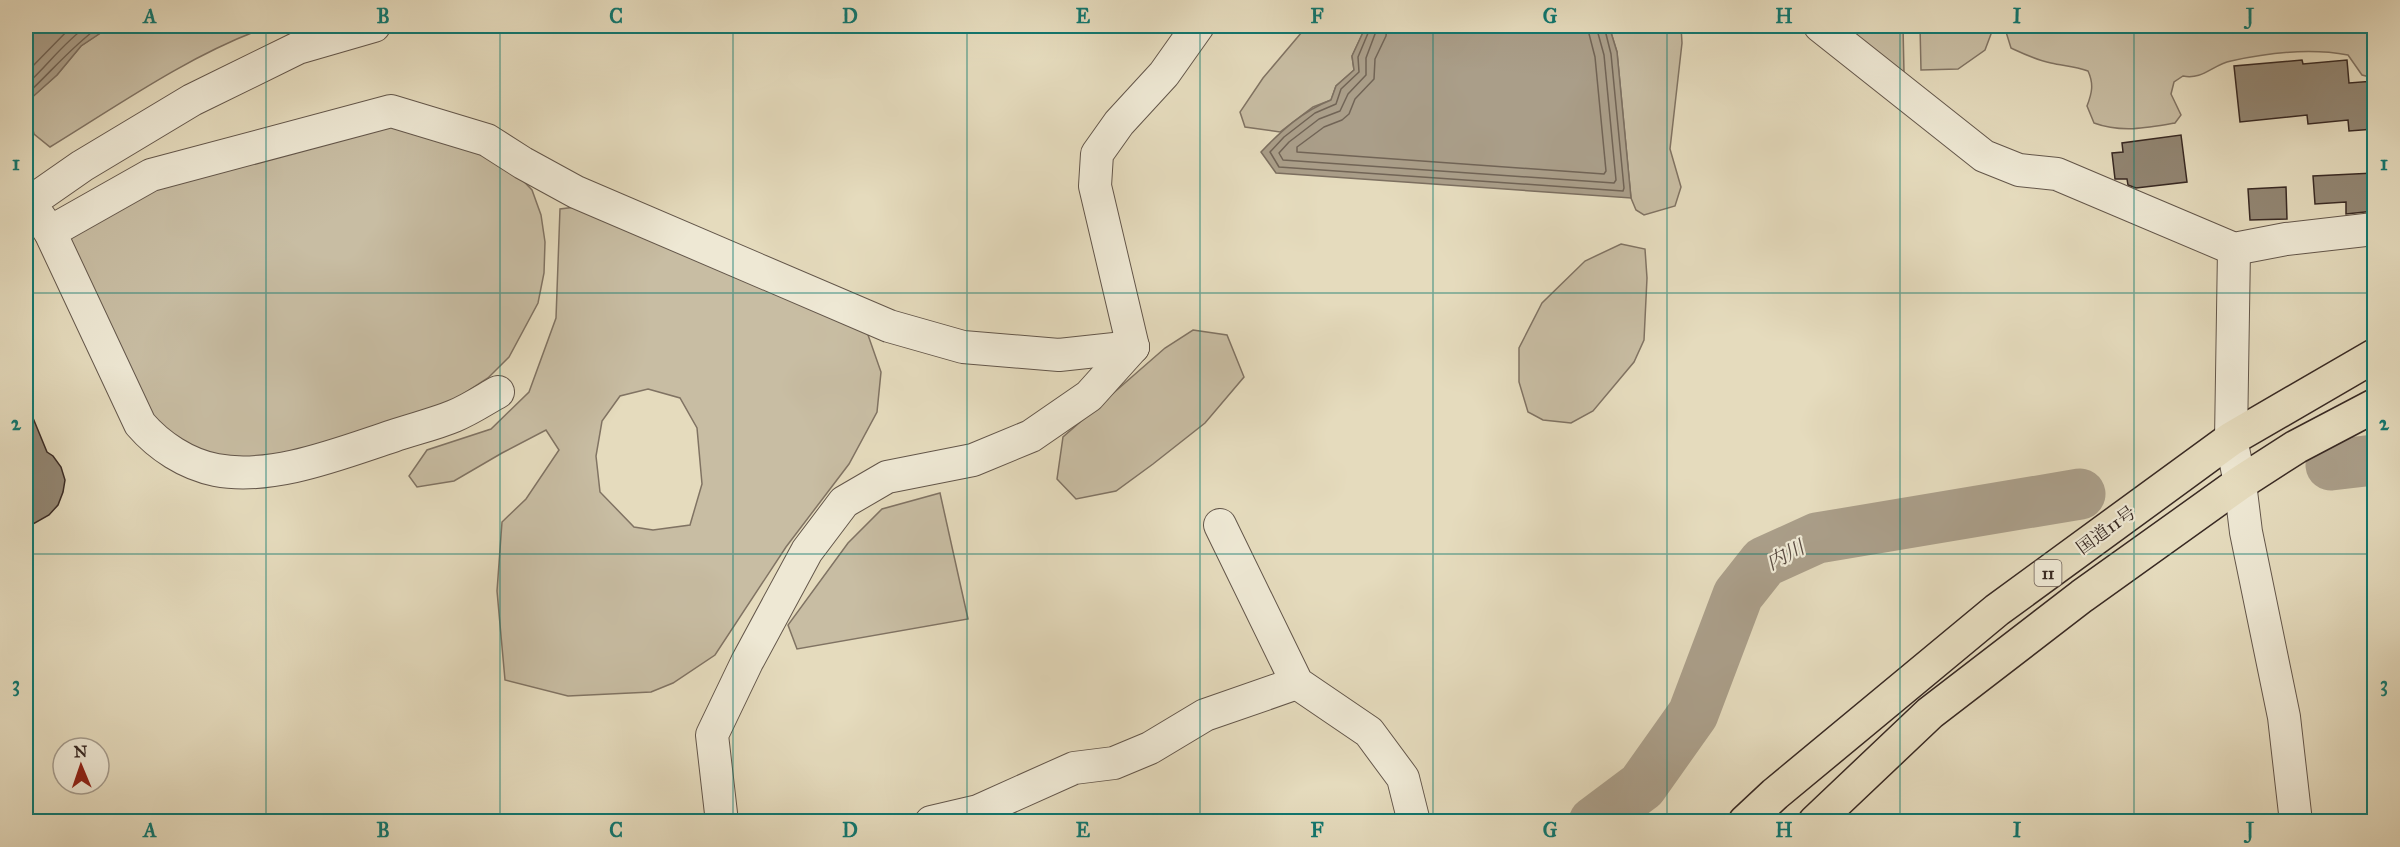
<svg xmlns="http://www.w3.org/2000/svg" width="2400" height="847" font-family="'IM FELL Great Primer','Noto Serif JP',serif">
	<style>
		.green { fill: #c8bda3; stroke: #807363; stroke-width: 1.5; fill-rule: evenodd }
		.water { fill: #aa9e89; stroke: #7c6f60; stroke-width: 1.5 }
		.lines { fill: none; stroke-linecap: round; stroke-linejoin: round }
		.shore { stroke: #716456; stroke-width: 1.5 }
		.river { stroke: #aa9e89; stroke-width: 51 }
		.building { fill: #928673; stroke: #382923; stroke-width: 1.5 }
		.minor-casing { stroke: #63564a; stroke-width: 34 }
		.highway-casing { stroke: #382923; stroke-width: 36 }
		.minor { stroke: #eee8d4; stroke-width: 32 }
		.highway { stroke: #e5dbbd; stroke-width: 33 }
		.grid { fill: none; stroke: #0f766e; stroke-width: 1.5; stroke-opacity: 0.55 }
		.labels { text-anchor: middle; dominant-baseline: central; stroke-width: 4.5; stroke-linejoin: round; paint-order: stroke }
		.shield { fill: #eee8d4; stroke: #6f6258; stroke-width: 1.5 }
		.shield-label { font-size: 16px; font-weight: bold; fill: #382923 }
		.street-label { font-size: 18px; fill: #382923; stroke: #eee8d4 }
		.water-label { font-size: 20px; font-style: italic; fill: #5a4c42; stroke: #eee8d4 }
		.neatline { fill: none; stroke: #0f766e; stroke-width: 2 }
		.grid-label { font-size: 20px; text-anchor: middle; font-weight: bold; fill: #0f766e }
	</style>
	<rect width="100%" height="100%" fill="#e5dbbd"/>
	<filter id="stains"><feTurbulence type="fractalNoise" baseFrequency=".00333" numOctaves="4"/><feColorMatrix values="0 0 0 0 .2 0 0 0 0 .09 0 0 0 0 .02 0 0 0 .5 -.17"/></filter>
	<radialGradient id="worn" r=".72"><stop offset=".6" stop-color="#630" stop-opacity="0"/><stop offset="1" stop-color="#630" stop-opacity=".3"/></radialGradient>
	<!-- green -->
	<g class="green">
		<path d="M111 26H258L259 30C185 58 117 106 50 147L34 134 26 102 57 75 81 46Z"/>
		<polygon points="1307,26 1366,26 1352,56 1354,70 1336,86 1331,100 1313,107 1280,132 1245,127 1240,112 1263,78"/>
		<polygon points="1609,26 1681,26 1682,43 1670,149 1681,187 1675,206 1644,215 1636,210 1631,198 1617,52"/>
		<polygon points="1837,26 1903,26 1904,73"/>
		<polygon points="1920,26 1994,26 1985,50 1958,69 1921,70"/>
		<path d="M2006 26H2365L2374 34V78L2362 75 2348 55C2311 48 2267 53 2231 61 2212 65 2203 80 2183 76L2174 82 2171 94 2181 115 2175 123C2147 128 2121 133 2094 123L2087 106C2092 93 2094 84 2088 71 2074 66 2064 66 2051 63 2036 60 2024 54 2011 48L2006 32Z"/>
		<polygon points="395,119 510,167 532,190 541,215 545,242 544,273 538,303 509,357 488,378 454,400 381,426 255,462 216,460 150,423 61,238 162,185"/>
		<path d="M584 206 867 332 881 372 877 412 849 464 786 547 715 655 673 683 651 692 568 696 505 680 497 591 502 522 526 499 559 450 546 430 502 453 454 481 417 487 409 476 427 450 491 429 529 392 556 318 560 209ZM648 389 680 398 697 428 702 484 690 525 653 530 634 527 600 492 596 456 602 421 620 396Z"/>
		<polygon points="1621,244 1645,249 1647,278 1644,340 1634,362 1593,411 1571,423 1543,420 1528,412 1519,382 1519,348 1542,303 1585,261"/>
		<polygon points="1193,330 1227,335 1244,377 1205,423 1153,464 1116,491 1076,499 1057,479 1063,437 1165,348"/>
		<polygon points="940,493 968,619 797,649 788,625 848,543 882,509"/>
	</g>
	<!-- water -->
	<g class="water">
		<polygon points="26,26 111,26 81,46 57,75 27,102 28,108 26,111"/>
		<path d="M1366 26H1609L1617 52 1631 198 1276 173 1261 152C1282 130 1303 111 1331 100L1336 86 1354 70 1352 56Z"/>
	</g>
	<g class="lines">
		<!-- shore -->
		<g class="shore">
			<polyline points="1371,26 1358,57 1359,72 1341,89 1336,104 1315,113 1284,137 1270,152 1279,167 1623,191 1624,188 1611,54 1604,26"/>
			<polyline points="1378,26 1366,58 1366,75 1348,94 1340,111 1319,119 1289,142 1279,153 1283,160 1614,183 1616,180 1604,55 1596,26"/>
			<polyline points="1387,26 1386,36 1375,59 1374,79 1355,99 1349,114 1342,120 1324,127 1297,147 1297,152 1604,174 1606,171 1595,57 1587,26"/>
			<polyline points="26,73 72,26"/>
			<path d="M26 85C47 66 64 42 87 26"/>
			<path d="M26 95C51 72 72 46 100 26"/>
		</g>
		<!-- river -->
		<g class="river">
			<polyline points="2331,465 2374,460"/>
			<polyline points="1594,822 1642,786 1693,714 1738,595 1764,562 1817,538 2080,494"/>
		</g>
	</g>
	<!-- building -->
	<g class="building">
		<polygon points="2302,60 2303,64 2347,60 2349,83 2374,81 2374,129 2349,131 2348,120 2308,124 2307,115 2240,122 2234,66"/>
		<polygon points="2181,135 2187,182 2136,188 2128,185 2127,179 2115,179 2112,153 2123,152 2122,143"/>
		<polygon points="2374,173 2374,211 2346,214 2346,202 2315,204 2313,176"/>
		<polygon points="2286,187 2287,219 2250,220 2248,189"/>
		<polygon points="26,401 47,452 53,456 61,467 65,480 63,492 58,505 49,515 26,528"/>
	</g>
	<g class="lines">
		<defs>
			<g id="minor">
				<polyline points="1820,26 1984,156 2019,170 2057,174 2234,249 2286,239 2374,229"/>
				<polyline points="29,202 50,232 151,175 391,111 487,140 523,163 576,192 889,326 963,347 1059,355 1133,347"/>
				<polyline points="26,205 82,166 192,100 298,48 374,26"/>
				<path d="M50 232 140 424C159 446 186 464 216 470 272 481 341 453 393 436 413 429 435 424 454 416 469 410 484 400 498 392"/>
				<polyline points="2234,249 2231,439 2240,483 2246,532 2284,717 2296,822"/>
				<polyline points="1133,347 1095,186 1097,154 1119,123 1164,74 1198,26"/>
				<polyline points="1220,525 1297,683 1369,732 1403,778 1414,822"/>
				<polyline points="722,822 712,735 747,662 807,551 844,502 887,477 973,460 1031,436 1089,396 1133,347"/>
				<polyline points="931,822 978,811 1074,768 1114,763 1150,748 1205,715 1297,683"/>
			</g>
			<g id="highway">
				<polyline points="1745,822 1775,794 1997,610 2231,439 2374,356"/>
				<polyline points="1815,822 1930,713 2082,596 2240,483 2296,447 2374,406"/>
			</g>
		</defs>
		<!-- minor casing -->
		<use href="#minor" class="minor-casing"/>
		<!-- highway casing -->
		<use href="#highway" class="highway-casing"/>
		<!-- minor -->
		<use href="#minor" class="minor"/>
		<!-- highway -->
		<use href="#highway" class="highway"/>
	</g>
	<!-- grid -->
	<path class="grid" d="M266 26V822M500 26V822M733 26V822M967 26V822M1200 26V822M1433 26V822M1667 26V822M1900 26V822M2134 26V822M26 293H2374M26 554H2374"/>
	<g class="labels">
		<!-- shield labels -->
		<rect class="shield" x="2034.5" y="560" width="27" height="26" rx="4.5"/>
		<g class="shield-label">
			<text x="2048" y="573">11</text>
		</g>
		<!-- street labels -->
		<g class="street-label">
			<text transform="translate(2106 530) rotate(-36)">国道11号</text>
		</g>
		<!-- water labels -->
		<g class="water-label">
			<text transform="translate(1785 555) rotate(-28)">内川</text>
		</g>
	</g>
	<!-- margin -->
	<rect width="2400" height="847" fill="none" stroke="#e5dbbd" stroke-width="66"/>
	<!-- north arrow -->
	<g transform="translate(81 766) rotate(358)"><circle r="28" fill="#eee8d4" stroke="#a59c8d" stroke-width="1.5"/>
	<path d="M0-4.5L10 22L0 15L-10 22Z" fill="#8f2418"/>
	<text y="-9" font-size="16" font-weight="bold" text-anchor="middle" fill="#382923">N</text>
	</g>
	<rect x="33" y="33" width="2334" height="781" class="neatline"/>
	<g class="grid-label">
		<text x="150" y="23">A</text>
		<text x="383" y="23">B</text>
		<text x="616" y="23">C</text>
		<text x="850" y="23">D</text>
		<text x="1083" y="23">E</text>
		<text x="1317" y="23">F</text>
		<text x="1550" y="23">G</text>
		<text x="1784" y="23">H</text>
		<text x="2017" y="23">I</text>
		<text x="2250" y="23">J</text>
		<text x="16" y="170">1</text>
		<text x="2384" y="170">1</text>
		<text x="16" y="430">2</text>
		<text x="2384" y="430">2</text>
		<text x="16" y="691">3</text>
		<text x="2384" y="691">3</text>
		<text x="150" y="837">A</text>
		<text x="383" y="837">B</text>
		<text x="616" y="837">C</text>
		<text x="850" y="837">D</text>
		<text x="1083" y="837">E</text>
		<text x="1317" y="837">F</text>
		<text x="1550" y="837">G</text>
		<text x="1784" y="837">H</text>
		<text x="2017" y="837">I</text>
		<text x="2250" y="837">J</text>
	</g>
	<rect width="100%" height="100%" filter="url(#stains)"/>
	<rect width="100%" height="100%" fill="url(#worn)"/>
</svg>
